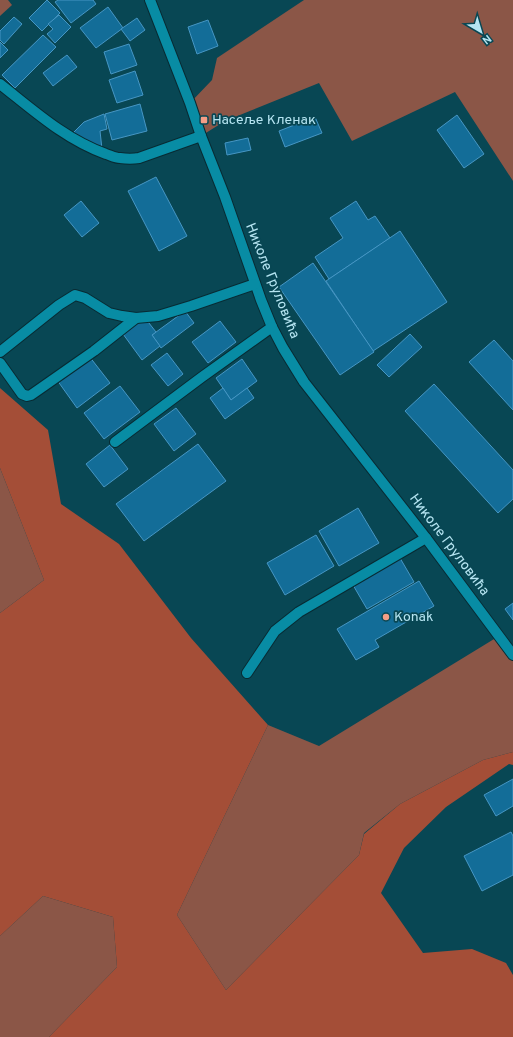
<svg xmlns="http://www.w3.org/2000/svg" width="513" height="1037" font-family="Overpass,sans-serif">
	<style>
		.green { fill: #8b5647 }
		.forest { fill: #a44e37 }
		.building { fill: #136d98; stroke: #4696c4 }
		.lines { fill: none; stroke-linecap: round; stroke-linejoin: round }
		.minor-casing { stroke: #082b33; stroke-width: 12 }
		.minor { stroke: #088ca4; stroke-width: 10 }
		.poi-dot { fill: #f49e87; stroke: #084754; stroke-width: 1.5 }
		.labels { text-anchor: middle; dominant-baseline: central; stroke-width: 3.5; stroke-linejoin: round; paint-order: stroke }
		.poi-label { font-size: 14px; fill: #b6e5f2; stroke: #084754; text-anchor: start }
		.street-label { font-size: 14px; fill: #b6e5f2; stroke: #084754 }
	</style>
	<rect width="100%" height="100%" fill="#084754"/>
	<!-- green -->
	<g class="green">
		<polygon points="0,0 8,0 12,5 0,16"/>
		<polygon points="304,0 513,0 513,181 455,92 352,141 319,83 225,121 201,136 190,103 212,80 217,58"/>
		<polygon points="0,468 44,580 0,613"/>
		<polygon points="499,636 513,655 513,752 483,760 400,804 364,833 359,855 226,990 177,915 268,725 319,746"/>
		<polygon points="43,896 113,917 117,967 49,1037 0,1037 0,936"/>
	</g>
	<!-- forest -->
	<polygon class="forest" points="0,388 48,430 61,504 119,544 191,638 268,725 177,915 226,990 359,855 364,834 400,804 483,760 513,752 513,765 509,764 446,807 404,848 381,893 423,953 472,949 506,963 513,975 513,1037 49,1037 117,967 113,917 43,896 0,936 0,613 44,580 0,468"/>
	<!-- building -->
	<g class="building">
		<polygon points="47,0 60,13 42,31 29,18"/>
		<polygon points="58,0 93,0 96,4 71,23 55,2"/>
		<polygon points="108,7 123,28 96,48 80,28"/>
		<polygon points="59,15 71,27 55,43 47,34 53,29 48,24"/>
		<polygon points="14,17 22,24 4,44 0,40 0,31"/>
		<polygon points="137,18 145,30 130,41 121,29"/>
		<polygon points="208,20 218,46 197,54 188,27"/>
		<polygon points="43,35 56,47 15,88 2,75"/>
		<polygon points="0,42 8,50 0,58"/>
		<polygon points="129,44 137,65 111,74 104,52"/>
		<polygon points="67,55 77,67 53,86 43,73"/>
		<polygon points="135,71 143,95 117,103 109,80"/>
		<polygon points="140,104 147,131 112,140 105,114"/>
		<polygon points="104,114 107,129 100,131 102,149 72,134 84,122"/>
		<polygon points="457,115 484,154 464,168 437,130"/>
		<polygon points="315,117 322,133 285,147 279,131"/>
		<polygon points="248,138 251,150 227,155 225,143"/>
		<polygon points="156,177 187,236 159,251 128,191"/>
		<polygon points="81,201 99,223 82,237 64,215"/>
		<polygon points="356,201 368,220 375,216 390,238 329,279 315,257 343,238 330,218"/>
		<polygon points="400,231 447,302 373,351 326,281"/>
		<polygon points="313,263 374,352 340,375 279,287"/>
		<polygon points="185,311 194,323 161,348 152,335"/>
		<polygon points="145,318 156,332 152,335 160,346 142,360 123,334"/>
		<polygon points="220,321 236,342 208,363 192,342"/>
		<polygon points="410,334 422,347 389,377 377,365"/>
		<polygon points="494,340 513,361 513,410 469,362"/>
		<polygon points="167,353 183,374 168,386 151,365"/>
		<polygon points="89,356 110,383 77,408 57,380"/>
		<polygon points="242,359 257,381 231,400 216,378"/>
		<polygon points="434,384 513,470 513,499 498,513 405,411"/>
		<polygon points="120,386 140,412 104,439 84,413"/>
		<polygon points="223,388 231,400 247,388 254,398 225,419 210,398"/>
		<polygon points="176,408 196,434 174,451 154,424"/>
		<polygon points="198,444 226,481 144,541 116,504"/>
		<polygon points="110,445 128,469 104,487 86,464"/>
		<polygon points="358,508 379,543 339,566 319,531"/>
		<polygon points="316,535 334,566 285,595 267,563"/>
		<polygon points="400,558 414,582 367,609 353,585"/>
		<polygon points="419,581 434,606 375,640 379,647 356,660 337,629"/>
		<polygon points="513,603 513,620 505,609"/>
		<polygon points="513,779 513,806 496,816 484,795"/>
		<polygon points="511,832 513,836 513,875 482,891 464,856"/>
	</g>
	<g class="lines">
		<defs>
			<g id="minor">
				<polyline points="150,0 190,103 201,136 225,197 261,300 272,327 283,348 304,382 426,538 513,655"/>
				<path d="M0 84C33 110 66 140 106 154 110 155 115 158 120 158 127 159 133 159 139 158L201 136"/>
				<polyline points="0,352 59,305 75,295 85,298 109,313 122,316 136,318 158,316 191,306 255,284"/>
				<polyline points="0,363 22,394 27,396 31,395 94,351 136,318"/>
				<polyline points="115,442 202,377 272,327"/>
				<polyline points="247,673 275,631 299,612 426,538"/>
			</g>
		</defs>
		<!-- minor casing -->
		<use href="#minor" class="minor-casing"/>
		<!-- minor -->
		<use href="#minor" class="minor"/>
	</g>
	<!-- markers -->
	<g class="poi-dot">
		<rect x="200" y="116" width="8" height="8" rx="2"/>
		<circle cx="386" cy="617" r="4"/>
	</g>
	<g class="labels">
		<!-- poi labels -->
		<g class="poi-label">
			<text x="212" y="120">Насеље Кленак</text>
			<text x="394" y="617">Konak</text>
		</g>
		<!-- street labels -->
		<g class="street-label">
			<text transform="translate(272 281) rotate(68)">Николе Груловића</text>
			<text transform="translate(449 545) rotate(53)">Николе Груловића</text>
		</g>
	</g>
	<!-- north arrow -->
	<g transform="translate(481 32) rotate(142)" stroke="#084754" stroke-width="3" paint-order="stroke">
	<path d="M0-3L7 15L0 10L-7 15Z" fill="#b6e5f2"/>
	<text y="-6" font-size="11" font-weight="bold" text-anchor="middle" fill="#b6e5f2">N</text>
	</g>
</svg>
